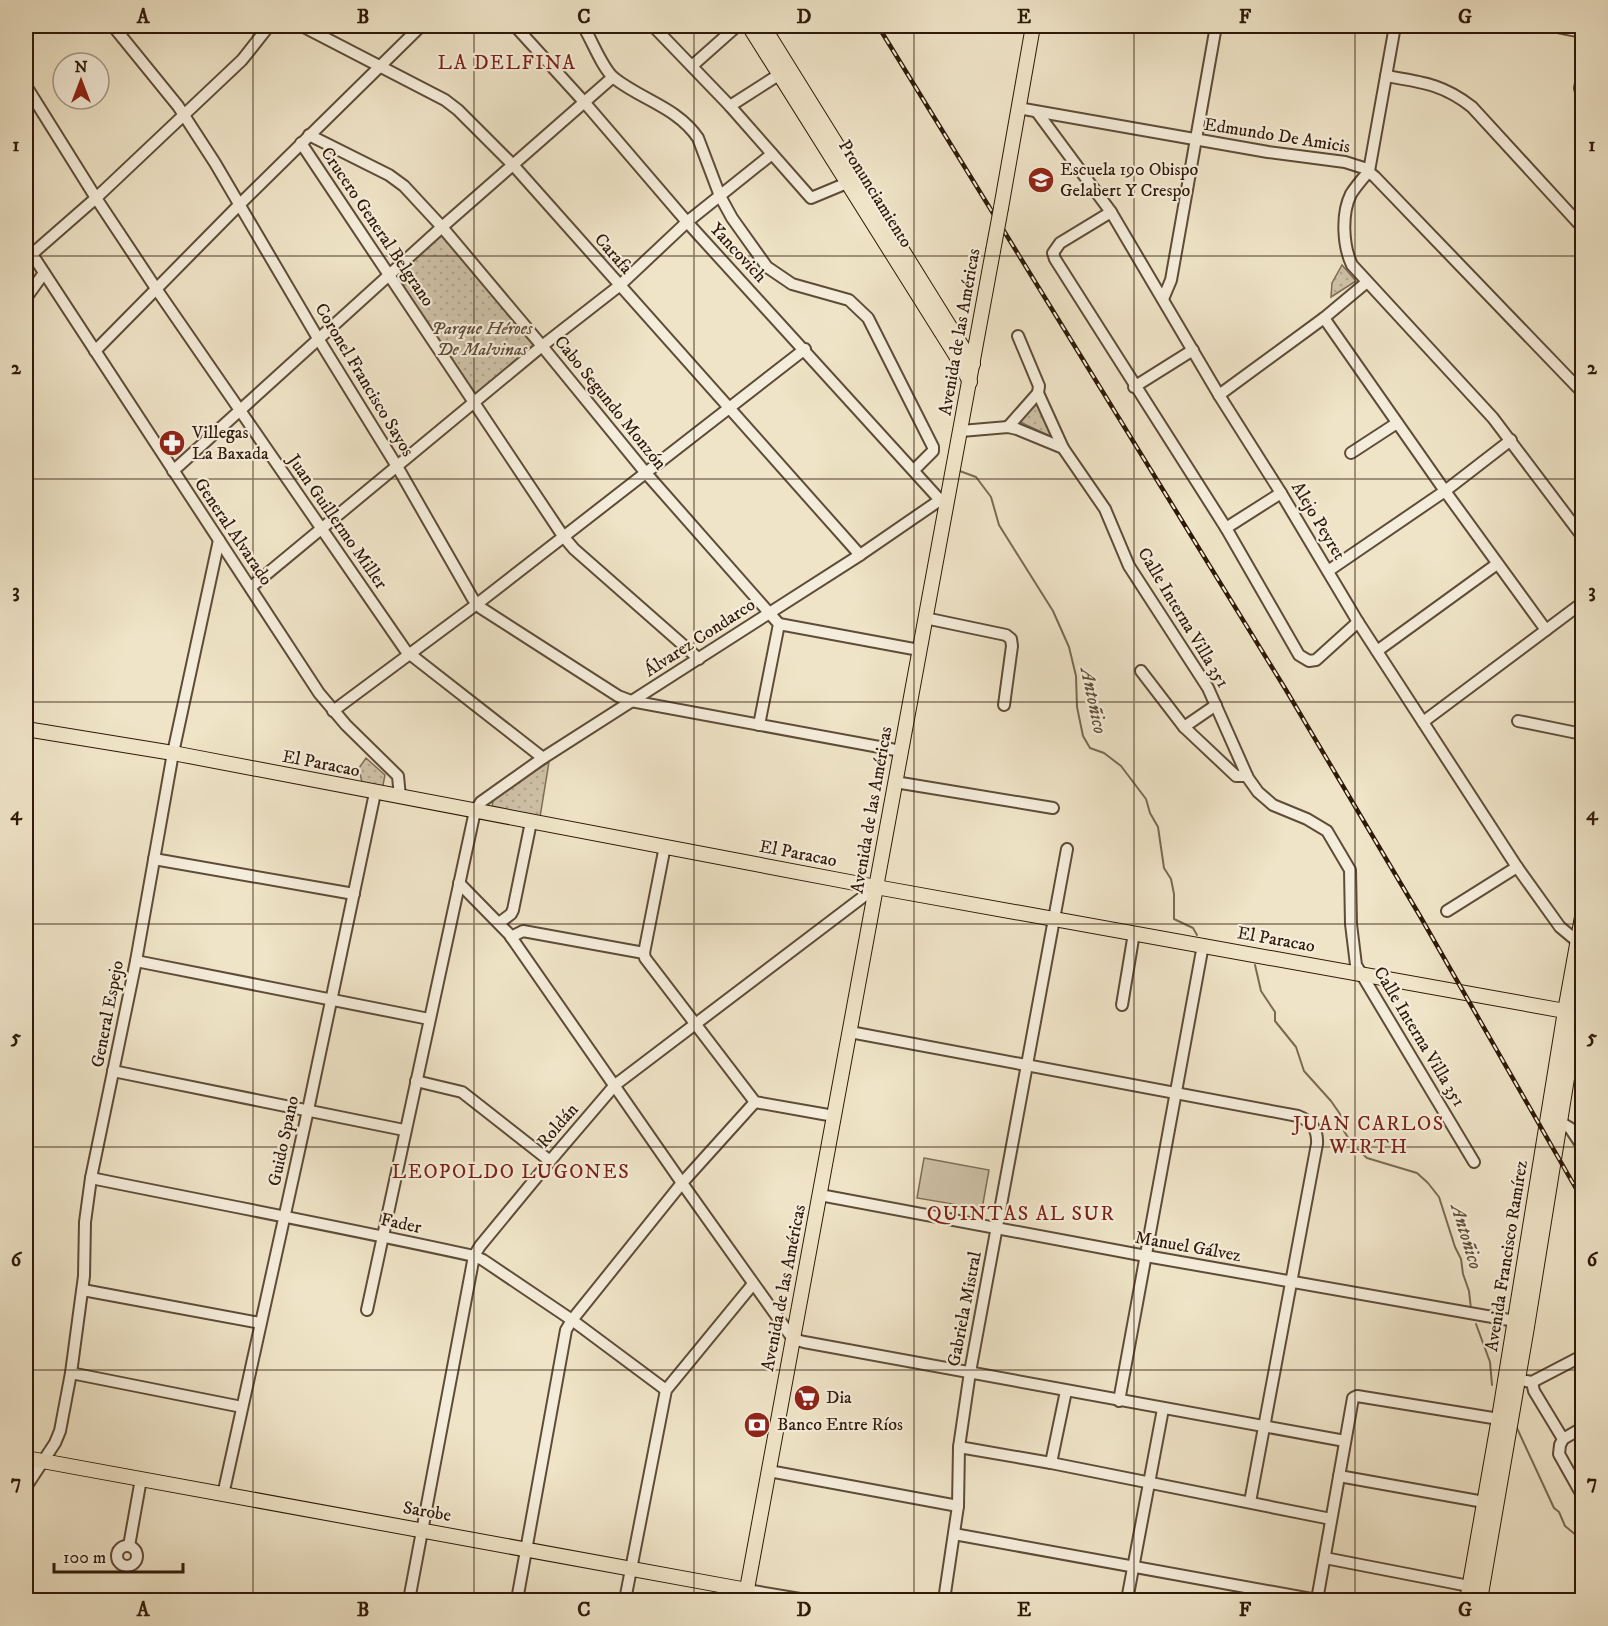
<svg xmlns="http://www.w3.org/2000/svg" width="1608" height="1626" font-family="'IM FELL DW Pica',serif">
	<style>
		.grass { fill: #cec1a7; stroke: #7e6d58; stroke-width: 1.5 }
		.park { fill: url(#park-dots); stroke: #7e6d58; stroke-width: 1.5 }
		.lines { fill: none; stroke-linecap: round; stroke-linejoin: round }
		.stream { stroke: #7a6954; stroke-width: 2 }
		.minor-casing { stroke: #5e4c38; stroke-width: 14 }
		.major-casing { stroke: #2e1908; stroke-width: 16 }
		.minor { stroke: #f5eddb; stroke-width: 10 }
		.major { stroke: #efe4c7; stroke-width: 14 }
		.rail-casing { stroke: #2e1908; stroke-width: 4.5 }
		.rail { stroke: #f5eddb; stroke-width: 2; stroke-dasharray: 7; stroke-linecap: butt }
		.major-bridge-casing { stroke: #2e1908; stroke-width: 16; stroke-linecap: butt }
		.major-bridge { stroke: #efe4c7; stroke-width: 14 }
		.grid { fill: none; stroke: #2e1908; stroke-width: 1.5; stroke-opacity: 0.55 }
		.labels { text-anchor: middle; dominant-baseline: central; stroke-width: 4.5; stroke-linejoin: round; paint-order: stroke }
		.street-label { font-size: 18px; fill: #2e1908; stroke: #f5eddb }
		.poi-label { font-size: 18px; fill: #2e1908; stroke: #f5eddb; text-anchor: start }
		.park-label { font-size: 18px; font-style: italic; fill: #5e4b38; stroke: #f5eddb }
		.neighbourhood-label { font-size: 20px; letter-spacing: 1.5px; fill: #7a1f14; stroke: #f5eddb }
		.water-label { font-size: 20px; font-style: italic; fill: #614f3a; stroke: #f5eddb }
		.neatline { fill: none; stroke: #2e1908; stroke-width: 2 }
		.grid-label { font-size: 20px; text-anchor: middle; font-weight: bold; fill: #2e1908 }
	</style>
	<defs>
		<pattern id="park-dots" width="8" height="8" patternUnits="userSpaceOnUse" patternTransform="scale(1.5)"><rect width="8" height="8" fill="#cec1a7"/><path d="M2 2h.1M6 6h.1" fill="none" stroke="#b1a58e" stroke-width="1.8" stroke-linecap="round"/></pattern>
	</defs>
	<rect width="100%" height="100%" fill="#efe4c7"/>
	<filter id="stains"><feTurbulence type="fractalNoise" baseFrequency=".00333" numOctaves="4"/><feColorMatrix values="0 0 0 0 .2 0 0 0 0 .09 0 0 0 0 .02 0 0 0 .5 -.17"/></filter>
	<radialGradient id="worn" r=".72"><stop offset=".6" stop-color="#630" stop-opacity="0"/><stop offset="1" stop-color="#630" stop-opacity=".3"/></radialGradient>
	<!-- grass -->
	<polygon class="grass" points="924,1158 989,1170 982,1209 917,1198"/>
	<!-- park -->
	<g class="park">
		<polygon points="442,227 542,346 475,403 390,275"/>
		<polygon points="1342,265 1356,281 1331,297 1332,283"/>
		<polygon points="1036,402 1054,438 1020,422"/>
		<polygon points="366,758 385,775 383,785 379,787 362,783 359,768"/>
		<polygon points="549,762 540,817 492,806 494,797"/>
	</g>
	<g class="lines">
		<!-- stream -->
		<g class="stream">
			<polyline points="957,470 976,477 991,497 999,525 1053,611 1069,647 1076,676 1077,707 1083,736 1090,748 1104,753 1121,766 1146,799 1150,813 1158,827 1164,868 1171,879 1174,894 1174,919 1193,928 1197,935"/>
			<polyline points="1255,965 1261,991 1275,1012 1275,1021 1296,1047 1304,1071 1331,1101 1340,1114 1344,1131 1352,1144 1367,1158 1417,1173 1428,1183 1439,1197 1455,1247 1461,1259 1463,1274 1469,1291 1471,1309"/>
			<polyline points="1476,1324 1490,1362 1492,1385"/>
			<polyline points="1516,1426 1554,1508 1559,1512 1565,1526 1582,1540"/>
		</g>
		<defs>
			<g id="minor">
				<polyline points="113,26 178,106 215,163 319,340 398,468 473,599 481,608 618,696 631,701 901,751"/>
				<polyline points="302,26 445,100 458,110 514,166 860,555"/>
				<polyline points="515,26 585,103 687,222 940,500"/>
				<path d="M583 26C592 40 602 68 614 78 642 100 678 108 698 138L720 196 732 218 767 267 792 284 849 300 868 318 933 447V451L914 470"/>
				<polyline points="653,26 730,106 780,74"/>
				<polyline points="1552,26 1582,32"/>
				<polyline points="692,66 737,26"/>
				<path d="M1386 76C1421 82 1443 84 1472 107L1582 227"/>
				<polyline points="1582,78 1580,88 1582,95"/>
				<polyline points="26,86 96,198 157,290 406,651 543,758"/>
				<polyline points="730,106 811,198 847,183"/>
				<polyline points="1018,108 1268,152 1345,162 1364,168 1375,177 1582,392"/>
				<polyline points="1037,112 1111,212 1219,395 1281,493 1358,622 1517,867 1560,927 1578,942"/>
				<polyline points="309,135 389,175 404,186 442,227 542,346 645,472 779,624 759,725"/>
				<polyline points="301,143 563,536 574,549 699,659"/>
				<path d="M1369 171C1363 178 1356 186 1351 194 1341 214 1343 246 1352 265L1493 418 1582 536"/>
				<polyline points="1369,171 1395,26"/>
				<polyline points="1111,212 1060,243 1053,253 1055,259 1226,528 1299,655 1309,661 1316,660 1358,622"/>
				<polyline points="26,245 319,693 346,725 398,776 400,797"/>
				<polyline points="32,254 96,198 242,60 269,26"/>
				<polyline points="26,298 44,273"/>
				<polyline points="1163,299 1171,280 1216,26"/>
				<polyline points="1324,318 1445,491 1546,630"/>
				<polyline points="1018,336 1039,386 1038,393 1063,448"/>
				<polyline points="95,351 240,204 421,26"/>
				<polyline points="1134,387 1193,350"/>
				<polyline points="1219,395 1324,318 1367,282"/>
				<polyline points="1008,427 1038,393"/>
				<polyline points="961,431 1008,427 1017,429 1063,448 1105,509 1129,566 1208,688 1248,778 1258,792 1273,805 1307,819 1327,831 1350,870 1351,924 1356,965 1474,1162"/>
				<polyline points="1351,453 1397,423"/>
				<polyline points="173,471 442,227 613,77"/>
				<polyline points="1226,528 1281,493"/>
				<polyline points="1328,571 1445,491 1511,440"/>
				<polyline points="251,587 542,346 619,286 687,222 772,154"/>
				<polyline points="925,618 1006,635 1011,639 1012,646 1004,705"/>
				<polyline points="779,624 919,650"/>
				<polyline points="1377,651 1497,564"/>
				<polyline points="1141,671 1184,727 1236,776 1247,776"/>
				<polyline points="333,711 477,604 805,349"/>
				<polyline points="1518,721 1582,734"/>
				<polyline points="1423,722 1582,603"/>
				<polyline points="1184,727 1216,705"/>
				<polyline points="895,782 1053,808"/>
				<polyline points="154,859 354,894"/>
				<polyline points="459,883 509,934 682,1183 793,1339 804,1342 1345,1441"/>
				<polyline points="1447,911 1517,867"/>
				<polyline points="499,923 511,914 513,910 531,822"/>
				<polyline points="511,937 523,931 644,953"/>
				<polyline points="644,953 645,958 755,1102 834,1116"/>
				<polyline points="644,953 665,846"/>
				<polyline points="136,961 429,1019"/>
				<polyline points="1122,1005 1134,933"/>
				<path d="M850 1032 1298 1116C1311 1121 1318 1129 1317 1144L1250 1502"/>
				<polyline points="113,1071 404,1130"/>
				<polyline points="416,1081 462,1092 550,1161"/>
				<polyline points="1560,1122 1570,1128 1582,1146"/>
				<path d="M91 1178C219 1204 347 1228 474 1256L483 1260 572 1320 666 1390"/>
				<polyline points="820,1195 1146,1256 1515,1321"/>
				<polyline points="83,1290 260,1323"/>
				<polyline points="367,1310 475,811 481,802 543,758 860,555 940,500 948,499"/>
				<polyline points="71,1373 242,1407"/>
				<polyline points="1526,1381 1532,1382 1582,1356"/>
				<polyline points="1532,1382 1534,1391 1563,1439 1560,1445 1559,1454 1582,1495"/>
				<polyline points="1119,1401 1203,945"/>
				<polyline points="1563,1439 1582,1428"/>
				<polyline points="959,1447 1051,1463 1331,1519"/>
				<polyline points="1051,1463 1066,1391"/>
				<polyline points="769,1471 958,1506"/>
				<polyline points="1339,1476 1484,1502"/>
				<polyline points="26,1487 55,1443 60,1431 71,1373 84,1276 85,1222 91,1178 136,961 173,753 219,540"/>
				<polyline points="223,1495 308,1110 375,793"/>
				<polyline points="954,1534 1317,1600"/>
				<polyline points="129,1546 141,1479"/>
				<circle cx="127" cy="1556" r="10"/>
				<polyline points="1325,1558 1469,1586"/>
				<polyline points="747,1590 806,1600"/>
				<polyline points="409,1600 474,1256 480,1246 550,1161 615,1085 876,887"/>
				<polyline points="517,1600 566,1330 572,1320 682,1183 755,1102"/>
				<polyline points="625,1600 666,1390 753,1284"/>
				<polyline points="944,1600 958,1506 959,1447 970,1372 1067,849"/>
				<polyline points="1127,1600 1163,1409"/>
				<polyline points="1317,1600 1353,1398 1357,1396 1499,1419"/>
			</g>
			<g id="major">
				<polyline points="749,26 955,354 970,382"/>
				<polyline points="763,26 973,364"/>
				<polyline points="1001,208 1033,26"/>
				<polyline points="26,729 173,753 876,887 1565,1011"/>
				<polyline points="26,1458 747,1590"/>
				<polyline points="745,1600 993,251"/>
				<polyline points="1467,1600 1499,1418 1565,1011 1582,917"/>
				<polyline points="1480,1600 1527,1327 1582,985"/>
			</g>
		</defs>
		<!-- minor casing -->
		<use href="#minor" class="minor-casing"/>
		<!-- major casing -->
		<use href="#major" class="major-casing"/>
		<!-- minor -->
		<use href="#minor" class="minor"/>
		<!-- major -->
		<use href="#major" class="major"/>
		<defs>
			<polyline id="rail" points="878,26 1286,690 1420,916 1582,1199"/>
		</defs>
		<!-- rail casing -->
		<use href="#rail" class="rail-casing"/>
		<!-- rail -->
		<use href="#rail" class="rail"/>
		<defs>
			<polyline id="major-bridge" points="993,251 1001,208"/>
		</defs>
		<!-- major-bridge casing -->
		<use href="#major-bridge" class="major-bridge-casing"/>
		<!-- major-bridge -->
		<use href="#major-bridge" class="major-bridge"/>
	</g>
	<!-- grid -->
	<path class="grid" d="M253 26V1600M474 26V1600M694 26V1600M914 26V1600M1134 26V1600M1355 26V1600M26 256H1582M26 479H1582M26 702H1582M26 924H1582M26 1147H1582M26 1370H1582"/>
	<!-- icons -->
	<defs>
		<symbol id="school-disc" viewBox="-11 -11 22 22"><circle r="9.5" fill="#8f2418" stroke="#f5eddb"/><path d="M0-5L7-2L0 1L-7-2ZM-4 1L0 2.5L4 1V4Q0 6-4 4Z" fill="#fff"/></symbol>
		<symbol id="pharmacy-disc" viewBox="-11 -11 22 22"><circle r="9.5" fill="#8f2418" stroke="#f5eddb"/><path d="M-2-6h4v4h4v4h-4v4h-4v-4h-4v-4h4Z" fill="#fff"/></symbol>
		<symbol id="supermarket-disc" viewBox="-11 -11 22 22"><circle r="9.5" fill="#8f2418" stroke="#f5eddb"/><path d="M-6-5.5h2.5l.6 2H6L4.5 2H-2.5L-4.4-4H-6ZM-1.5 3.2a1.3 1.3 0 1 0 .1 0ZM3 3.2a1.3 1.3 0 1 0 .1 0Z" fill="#fff"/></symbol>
		<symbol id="bank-disc" viewBox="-11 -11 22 22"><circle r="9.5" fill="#8f2418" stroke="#f5eddb"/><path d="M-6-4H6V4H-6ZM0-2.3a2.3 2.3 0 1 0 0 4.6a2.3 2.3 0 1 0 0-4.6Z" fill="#fff"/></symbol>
	</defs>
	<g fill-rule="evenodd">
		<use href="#school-disc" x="1026" y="165" width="30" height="30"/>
		<use href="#pharmacy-disc" x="157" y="428" width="30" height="30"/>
		<use href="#supermarket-disc" x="792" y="1383" width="30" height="30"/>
		<use href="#bank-disc" x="742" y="1410" width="30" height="30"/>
	</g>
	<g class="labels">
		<!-- street labels -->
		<g class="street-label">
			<text transform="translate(1277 136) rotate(9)">Edmundo De Amicis</text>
			<text transform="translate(875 194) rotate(58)">Pronunciamiento</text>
			<text transform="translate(377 227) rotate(56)">Crucero General Belgrano</text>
			<text transform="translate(738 253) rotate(47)">Yancovich</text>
			<text transform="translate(613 254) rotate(49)">Carafa</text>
			<text transform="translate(960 332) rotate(-80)">Avenida de las Américas</text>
			<text transform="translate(364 380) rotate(59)">Coronel Francisco Sayos</text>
			<text transform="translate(610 403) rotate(51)">Cabo Segundo Monzón</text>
			<text transform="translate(1318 521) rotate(59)">Alejo Peyret</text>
			<text transform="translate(337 522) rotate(55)">Juan Guillermo Miller</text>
			<text transform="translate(233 532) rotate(56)">General Alvarado</text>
			<text transform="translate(1183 618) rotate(59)">Calle Interna Villa 351</text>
			<text transform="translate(700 638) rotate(-33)">Álvarez Condarco</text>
			<text transform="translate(321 764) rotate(11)">El Paracao</text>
			<text transform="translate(872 810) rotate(-80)">Avenida de las Américas</text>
			<text transform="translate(798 854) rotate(11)">El Paracao</text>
			<text transform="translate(1276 940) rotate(10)">El Paracao</text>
			<text transform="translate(108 1014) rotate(-79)">General Espejo</text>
			<text transform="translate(1419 1037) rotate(59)">Calle Interna Villa 351</text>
			<text transform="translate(558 1126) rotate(-49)">Roldán</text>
			<text transform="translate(284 1141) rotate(-78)">Guido Spano</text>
			<text transform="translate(401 1224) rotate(12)">Fader</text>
			<text transform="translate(1188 1247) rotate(10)">Manuel Gálvez</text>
			<text transform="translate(1507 1256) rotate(-81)">Avenida Francisco Ramírez</text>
			<text transform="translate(784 1288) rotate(-79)">Avenida de las Américas</text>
			<text transform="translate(965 1309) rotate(-79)">Gabriela Mistral</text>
			<text transform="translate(427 1512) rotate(10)">Sarobe</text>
		</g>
		<!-- poi labels -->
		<g class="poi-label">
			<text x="1060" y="170">Escuela 190 Obispo<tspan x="1060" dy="21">Gelabert Y Crespo</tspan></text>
			<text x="192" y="433">Villegas<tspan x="192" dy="21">La Baxada</tspan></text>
			<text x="826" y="1398">Dia</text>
			<text x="777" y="1425">Banco Entre Ríos</text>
		</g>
		<!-- park labels -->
		<g class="park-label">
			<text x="482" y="329">Parque Héroes<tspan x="482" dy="21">De Malvinas</tspan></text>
		</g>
		<!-- neighbourhood labels -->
		<g class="neighbourhood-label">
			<text x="507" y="63">LA DELFINA</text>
			<text x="1369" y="1124">JUAN CARLOS<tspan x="1369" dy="23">WIRTH</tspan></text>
			<text x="511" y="1172">LEOPOLDO LUGONES</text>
			<text x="1021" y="1214">QUINTAS AL SUR</text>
		</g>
		<!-- water labels -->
		<g class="water-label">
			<text transform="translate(1093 701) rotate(78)">Antoñico</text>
			<text transform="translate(1466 1237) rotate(73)">Antoñico</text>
		</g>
	</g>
	<!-- margin -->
	<rect width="1608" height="1626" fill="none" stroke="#efe4c7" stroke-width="66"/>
	<!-- north arrow -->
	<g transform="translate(81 81)"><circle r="28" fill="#f5eddb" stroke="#a59887" stroke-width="1.5"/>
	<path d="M0-4.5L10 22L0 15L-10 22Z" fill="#8f2418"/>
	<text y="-9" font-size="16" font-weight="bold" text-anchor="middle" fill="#2e1908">N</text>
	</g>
	<!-- scale -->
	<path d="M54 1563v9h129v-9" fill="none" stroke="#2e1908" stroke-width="3"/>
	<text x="63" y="1563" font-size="18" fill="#2e1908" stroke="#f5eddb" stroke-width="4.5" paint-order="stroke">100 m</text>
	<rect x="33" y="33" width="1542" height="1560" class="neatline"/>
	<g class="grid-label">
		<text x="143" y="23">A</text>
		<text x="363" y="23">B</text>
		<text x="584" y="23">C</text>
		<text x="804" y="23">D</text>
		<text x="1024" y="23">E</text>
		<text x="1245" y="23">F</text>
		<text x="1465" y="23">G</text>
		<text x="16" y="151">1</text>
		<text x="1592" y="151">1</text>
		<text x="16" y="374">2</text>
		<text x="1592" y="374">2</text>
		<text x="16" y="597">3</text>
		<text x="1592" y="597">3</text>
		<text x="16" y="820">4</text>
		<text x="1592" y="820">4</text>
		<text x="16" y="1043">5</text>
		<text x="1592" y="1043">5</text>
		<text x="16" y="1266">6</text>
		<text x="1592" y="1266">6</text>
		<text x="16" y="1488">7</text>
		<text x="1592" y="1488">7</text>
		<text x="143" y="1616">A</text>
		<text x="363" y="1616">B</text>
		<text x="584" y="1616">C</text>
		<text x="804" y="1616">D</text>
		<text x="1024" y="1616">E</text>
		<text x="1245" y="1616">F</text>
		<text x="1465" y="1616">G</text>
	</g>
	<rect width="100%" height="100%" filter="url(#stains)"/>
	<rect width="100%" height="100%" fill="url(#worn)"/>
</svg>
